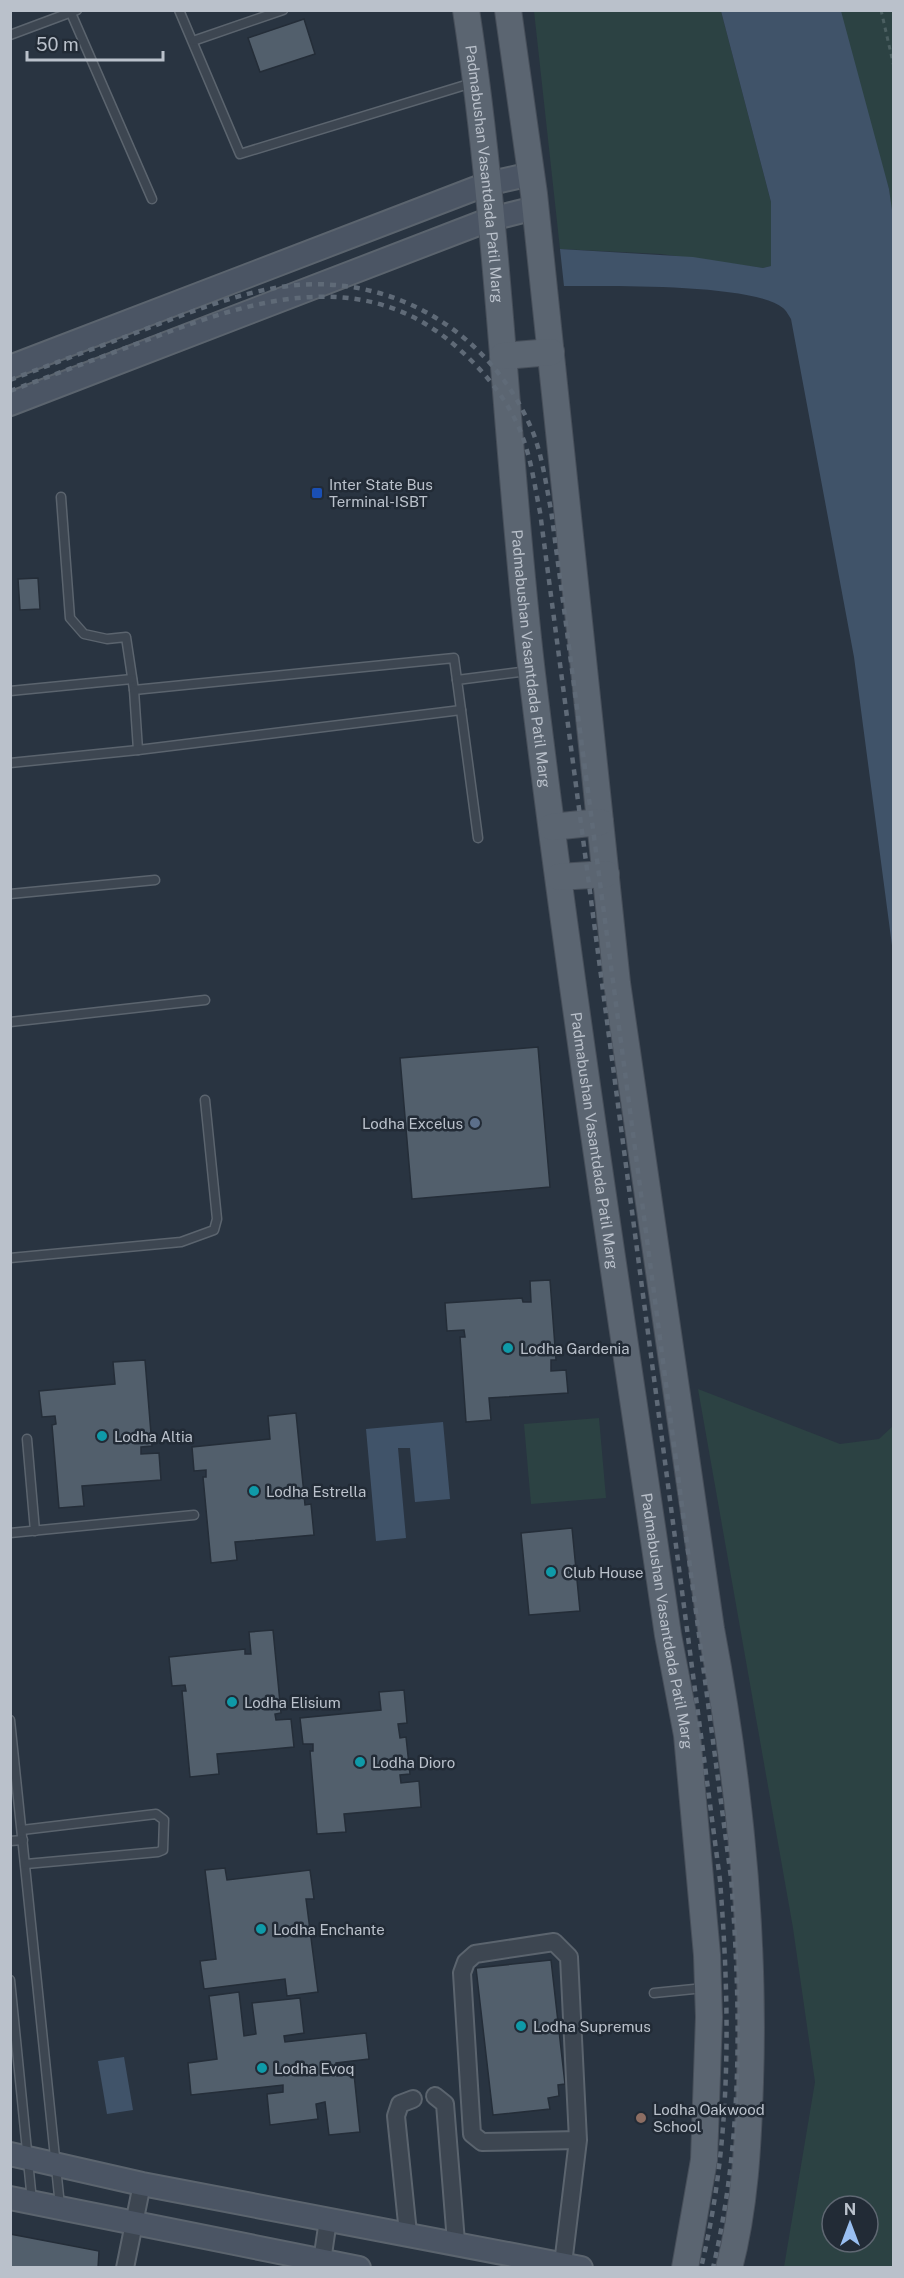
<svg xmlns="http://www.w3.org/2000/svg" width="904" height="2278" font-family="'Public Sans',sans-serif">
	<style>
		.green { fill: #2c4243; fill-rule: evenodd }
		.water { fill: #405369 }
		.building { fill: #525f6c; stroke: #242d38; stroke-width: 1.5 }
		.lines { fill: none; stroke-linecap: round; stroke-linejoin: round }
		.service-casing { stroke: #5b646e; stroke-width: 11 }
		.minor-casing { stroke: #5b646e; stroke-width: 20 }
		.secondary-casing { stroke: #5b646e; stroke-width: 26 }
		.primary-casing { stroke: #474f5a; stroke-width: 28 }
		.path { stroke: #4b5f61; stroke-width: 3; stroke-dasharray: 4.5 4.5; stroke-linecap: butt }
		.service { stroke: #3d4651; stroke-width: 8 }
		.minor { stroke: #3d4651; stroke-width: 16 }
		.secondary { stroke: #4b5564; stroke-width: 22 }
		.primary { stroke: #5b6571; stroke-width: 26 }
		.rail { stroke: #5f6a77; stroke-width: 4.5; stroke-dasharray: 6 6; stroke-linecap: butt }
		.transit-dot { fill: #1a4fb4; stroke: #222b36; stroke-width: 2 }
		.service-dot { fill: #5c6f8a; stroke: #222b36; stroke-width: 2 }
		.culture-dot { fill: #0f9aa8; stroke: #222b36; stroke-width: 2 }
		.education-dot { fill: #8d6e63; stroke: #222b36; stroke-width: 2 }
		.labels { text-anchor: middle; dominant-baseline: central; stroke-width: 5; stroke-linejoin: round; paint-order: stroke }
		.street-label { font-size: 15px; fill: #bac1cb; stroke: #222b36 }
		.poi-label { font-size: 15px; fill: #bac1cb; stroke: #222b36; text-anchor: start }
	</style>
	<rect width="100%" height="100%" fill="#293441"/>
	<!-- green -->
	<g class="green">
		<polygon points="534,11 721,11 771,202 771,266 763,268 661,254 560,249"/>
		<polygon points="833,11 893,11 893,224 889,189"/>
		<path d="M698 1389 840 1444 879 1439 893 1426V2267H784L815 2082 793 1928ZM832 2206H868V2242H832Z"/>
		<polygon points="599,1418 606,1498 531,1504 524,1424"/>
	</g>
	<!-- water -->
	<g class="water">
		<path d="M721 11H841L889 189 894 224 893 953 854 657 791 319C789 316 786 310 783 308 752 283 608 286 564 286L560 249 693 257 763 268 771 266V202Z"/>
		<polygon points="443,1422 450,1499 415,1502 410,1448 398,1448 406,1538 376,1541 366,1429"/>
		<polygon points="124,2057 133,2110 107,2114 98,2061"/>
	</g>
	<!-- building -->
	<g class="building">
		<polygon points="304,19 315,54 260,72 248,38"/>
		<polygon points="38,578 40,609 20,610 18,579"/>
		<polygon points="538,1047 550,1187 412,1199 400,1058"/>
		<polygon points="550,1280 556,1360 551,1360 551,1371 566,1370 568,1393 489,1398 491,1420 466,1422 460,1337 465,1337 464,1330 447,1331 445,1303 522,1298 523,1302 531,1302 530,1281"/>
		<polygon points="145,1360 152,1446 141,1447 141,1454 159,1453 161,1480 82,1486 84,1506 59,1508 52,1425 56,1424 55,1416 42,1417 39,1391 115,1384 113,1362"/>
		<polygon points="296,1413 305,1505 311,1504 314,1535 235,1542 237,1560 211,1563 203,1477 206,1477 206,1470 194,1471 192,1447 270,1439 268,1416"/>
		<polygon points="572,1528 580,1611 529,1615 521,1533"/>
		<polygon points="273,1630 281,1713 275,1714 276,1720 291,1719 294,1747 217,1754 219,1774 190,1777 182,1691 186,1691 185,1685 172,1686 169,1657 245,1649 245,1654 251,1654 249,1632"/>
		<polygon points="404,1690 407,1723 398,1724 400,1738 406,1737 410,1774 400,1775 401,1783 419,1781 421,1807 344,1814 346,1832 317,1834 310,1751 313,1751 313,1744 303,1744 300,1718 381,1710 379,1692"/>
		<polygon points="225,1868 227,1880 310,1870 314,1899 306,1899 318,1992 287,1996 285,1979 204,1989 200,1961 216,1959 205,1870"/>
		<polygon points="551,1960 565,2084 558,2085 559,2096 548,2098 550,2109 493,2115 476,1968"/>
		<polygon points="239,1992 244,2036 256,2034 252,2003 300,1998 304,2033 284,2036 285,2042 366,2033 369,2059 336,2063 337,2076 354,2074 360,2132 329,2135 325,2102 316,2104 318,2119 270,2125 267,2094 283,2092 283,2085 191,2095 188,2063 217,2059 209,1996"/>
		<polygon points="10,2234 99,2251 98,2268 10,2268"/>
	</g>
	<g class="lines">
		<defs>
			<g id="service">
				<polyline points="179,10 240,154 472,83"/>
				<polyline points="71,13 152,199"/>
				<polyline points="10,35 77,10"/>
				<polyline points="193,41 283,10"/>
				<polyline points="61,497 70,618 84,634 107,639 126,637 134,690 454,658 457,680"/>
				<polyline points="134,690 138,750 461,710"/>
				<polyline points="10,691 132,679"/>
				<polyline points="10,763 138,750"/>
				<polyline points="478,838 457,680 528,671"/>
				<polyline points="10,894 155,880"/>
				<polyline points="10,1022 205,1000"/>
				<polyline points="10,1258 181,1242 214,1230 217,1219 205,1100"/>
				<polyline points="27,1439 35,1531"/>
				<polyline points="10,1533 194,1515"/>
				<polyline points="10,1720 60,2206"/>
				<polyline points="22,1830 156,1814 164,1820 163,1850 158,1852 26,1864"/>
				<polyline points="10,1841 23,1840"/>
				<polyline points="10,1980 32,2201"/>
				<polyline points="654,1993 704,1988"/>
			</g>
			<g id="minor">
				<polyline points="435,2096 445,2104 456,2242"/>
				<polyline points="408,2233 396,2116 400,2104 413,2099"/>
				<polyline points="563,2264 578,2140 482,2142 472,2134 462,1973 466,1962 475,1954 554,1942 569,1957 578,2140"/>
				<polyline points="125,2268 142,2184"/>
				<polyline points="321,2268 328,2220"/>
			</g>
			<g id="secondary">
				<polyline points="10,367 487,184 531,174"/>
				<polyline points="10,404 491,219 535,208"/>
				<polyline points="10,2154 142,2184 581,2268"/>
				<polyline points="10,2198 359,2268"/>
			</g>
			<g id="primary">
				<path id="s1" d="M466 10C500 230 506 453 532 674 571 995 621 1315 668 1635L687 1735 707 1955 709 2017 704 2160 685 2268"/>
				<path d="M508 10 534 194 617 983 711 1629C739 1778 755 1931 750 2082 748 2145 745 2207 729 2268"/>
				<polyline points="503,356 551,352"/>
				<polyline points="552,827 600,822"/>
				<polyline points="559,877 606,874"/>
			</g>
		</defs>
		<!-- service casing -->
		<use href="#service" class="service-casing"/>
		<!-- minor casing -->
		<use href="#minor" class="minor-casing"/>
		<!-- secondary casing -->
		<use href="#secondary" class="secondary-casing"/>
		<!-- primary casing -->
		<use href="#primary" class="primary-casing"/>
		<!-- path -->
		<polyline class="path" points="881,10 894,67"/>
		<!-- service -->
		<use href="#service" class="service"/>
		<!-- minor -->
		<use href="#minor" class="minor"/>
		<!-- secondary -->
		<use href="#secondary" class="secondary"/>
		<!-- primary -->
		<use href="#primary" class="primary"/>
		<!-- rail -->
		<g class="rail">
			<path d="M10 380C57 362 104 345 151 327 193 311 236 294 281 287 390 270 494 333 534 435 543 460 546 485 551 510L731 1878C741 2008 743 2140 713 2268"/>
			<path d="M10 391C56 374 101 357 147 340 252 300 364 263 459 349 487 374 512 405 524 441 532 464 535 488 540 512L720 1880C730 2009 732 2140 701 2268"/>
		</g>
	</g>
	<!-- markers -->
	<rect class="transit-dot" x="311" y="487" width="12" height="12" rx="3"/>
	<circle class="service-dot" cx="475" cy="1123" r="6"/>
	<g class="culture-dot">
		<circle cx="508" cy="1348" r="6"/>
		<circle cx="102" cy="1436" r="6"/>
		<circle cx="254" cy="1491" r="6"/>
		<circle cx="551" cy="1572" r="6"/>
		<circle cx="232" cy="1702" r="6"/>
		<circle cx="360" cy="1762" r="6"/>
		<circle cx="261" cy="1929" r="6"/>
		<circle cx="521" cy="2026" r="6"/>
		<circle cx="262" cy="2068" r="6"/>
	</g>
	<circle class="education-dot" cx="641" cy="2118" r="6"/>
	<g class="labels">
		<!-- street labels -->
		<g class="street-label">
			<text stroke="none"><textPath href="#s1" startOffset="165">Padmabushan Vasantdada Patil Marg</textPath></text>
			<text stroke="none"><textPath href="#s1" startOffset="652">Padmabushan Vasantdada Patil Marg</textPath></text>
			<text stroke="none"><textPath href="#s1" startOffset="1138">Padmabushan Vasantdada Patil Marg</textPath></text>
			<text stroke="none"><textPath href="#s1" startOffset="1624">Padmabushan Vasantdada Patil Marg</textPath></text>
		</g>
		<!-- poi labels -->
		<g class="poi-label">
			<text x="329" y="484">Inter State Bus<tspan x="329" dy="17">Terminal-ISBT</tspan></text>
			<text x="463" y="1123" text-anchor="end">Lodha Excelus</text>
			<text x="520" y="1348">Lodha Gardenia</text>
			<text x="114" y="1436">Lodha Altia</text>
			<text x="266" y="1491">Lodha Estrella</text>
			<text x="563" y="1572">Club House</text>
			<text x="244" y="1702">Lodha Elisium</text>
			<text x="372" y="1762">Lodha Dioro</text>
			<text x="273" y="1929">Lodha Enchante</text>
			<text x="533" y="2026">Lodha Supremus</text>
			<text x="274" y="2068">Lodha Evoq</text>
			<text x="653" y="2109">Lodha Oakwood<tspan x="653" dy="17">School</tspan></text>
		</g>
	</g>
	<!-- border -->
	<rect width="904" height="2278" fill="none" stroke="#bac1cb" stroke-width="24"/>
	<!-- north arrow -->
	<g transform="translate(850 2224)"><circle r="28" fill="#222b36" stroke="#5f6772" stroke-width="1.5"/>
	<path d="M0-4.5L10 22L0 15L-10 22Z" fill="#99bff1"/>
	<text y="-9" font-size="16" font-weight="bold" text-anchor="middle" fill="#bac1cb">N</text>
	</g>
	<!-- scale -->
	<path d="M27 51v9h136v-9" fill="none" stroke="#bac1cb" stroke-width="3"/>
	<text x="36" y="51" font-size="18" fill="#bac1cb" stroke="#222b36" stroke-width="4.5" paint-order="stroke">50 m</text>
</svg>
